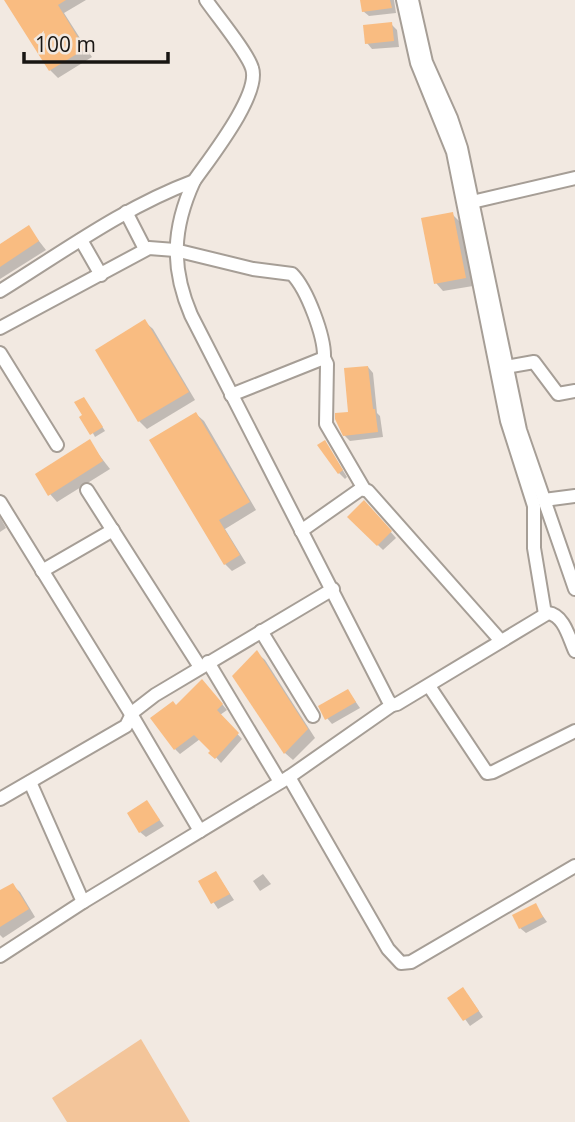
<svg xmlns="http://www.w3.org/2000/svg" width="575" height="1122" font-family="'Open Sans',sans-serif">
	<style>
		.green { fill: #f3c59a }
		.shadow { fill: #0003 }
		.building { fill: #f9bc81 }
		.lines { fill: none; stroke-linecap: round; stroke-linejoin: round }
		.minor-casing { stroke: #a69e96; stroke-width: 16 }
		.minor { stroke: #fff; stroke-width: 12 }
	</style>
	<rect width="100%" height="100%" fill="#f2e9e1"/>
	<!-- green -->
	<polygon class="green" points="141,1039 190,1122 67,1122 52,1098"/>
	<!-- shadow -->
	<g class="shadow">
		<polygon points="6,0 86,0 64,13 92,57 58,78 50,70"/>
		<polygon points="362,0 394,0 396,13 369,16 363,11"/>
		<polygon points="391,24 397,30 399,47 372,49 367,43"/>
		<polygon points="452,214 460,222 473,286 443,291 436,283"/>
		<polygon points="28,227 46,250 0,279 0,246"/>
		<polygon points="145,322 153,329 195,400 147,429 139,421"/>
		<polygon points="368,367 373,373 377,413 380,416 383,437 350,441 344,435 350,413"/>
		<polygon points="84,399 105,431 95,437 84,416"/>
		<polygon points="196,414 204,421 256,510 225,529 246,563 232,571 225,564"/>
		<polygon points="89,442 110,469 57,502 50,494"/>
		<polygon points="325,442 347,477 345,479 339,473"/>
		<polygon points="369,507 396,538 383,550 349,517"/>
		<polygon points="0,517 6,528 0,532"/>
		<polygon points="257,653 265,660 315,738 293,760 285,753"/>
		<polygon points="207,686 227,710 220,715 242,739 221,763 200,739 180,754 175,749 176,707"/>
		<polygon points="348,691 360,708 332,724 327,718"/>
		<polygon points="147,803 164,826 146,837 140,832"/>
		<polygon points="216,873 234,900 218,909 200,882"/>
		<polygon points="263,874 271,884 260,891 253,881"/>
		<polygon points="12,885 20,892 35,917 3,938 0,935 0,893"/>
		<polygon points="535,905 547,922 526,933 520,928"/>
		<polygon points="468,995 483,1017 470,1026 450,998"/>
	</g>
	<!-- building -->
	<g class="building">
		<polygon points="4,0 66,0 58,5 85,49 49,71"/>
		<polygon points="360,0 390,0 392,8 362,12"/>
		<polygon points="392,22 394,41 365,44 363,25"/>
		<polygon points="453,212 466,278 434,284 421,218"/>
		<polygon points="29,225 39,241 0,267 0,244"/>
		<polygon points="145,319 189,392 138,422 95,350"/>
		<polygon points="368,366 373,409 375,409 378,432 343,436 335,419 335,413 348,412 344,368"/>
		<polygon points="84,397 103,427 90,435 79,417 82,415 74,402"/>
		<polygon points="196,412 250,502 219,520 240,555 224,565 149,440"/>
		<polygon points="90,439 103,461 48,496 35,474"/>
		<polygon points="325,440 343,470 338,474 317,445"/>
		<polygon points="364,500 392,531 377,546 347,517"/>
		<polygon points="257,650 308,729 284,754 232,676"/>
		<polygon points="202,679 223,704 217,710 239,733 215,759 208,753 210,751 194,735 174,750 150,718 173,701 176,705"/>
		<polygon points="348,689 356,702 325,720 318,706"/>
		<polygon points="147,800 160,820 139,833 127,813"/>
		<polygon points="216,871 230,894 211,904 198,881"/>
		<polygon points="13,883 29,909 0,927 0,890"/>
		<polygon points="536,903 543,917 519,929 512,915"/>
		<polygon points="463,987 479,1011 463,1021 447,998"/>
	</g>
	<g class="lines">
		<defs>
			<g id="minor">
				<path d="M206 0C217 16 247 52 252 68 261 94 210 158 194 181 172 229 171 268 191 315L388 700 392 705 397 704 548 613C564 615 569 638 575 651"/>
				<polyline points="403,0 417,63 453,152 507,421 534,506 534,548 545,614"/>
				<polyline points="412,0 426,62 451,118 461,148 520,430 575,589"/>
				<polyline points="472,202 575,178"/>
				<polyline points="126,212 145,249"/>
				<polyline points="81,240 101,275"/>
				<path d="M0 291C63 252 124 207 194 181"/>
				<path d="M0 328 149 248 175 250 253 269 292 274C307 289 325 337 324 358"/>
				<polyline points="0,353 57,445"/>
				<polyline points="506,367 534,362 558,394 575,391"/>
				<polyline points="231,395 324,358 327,364 326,424 364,489"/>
				<polyline points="87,490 200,667"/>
				<polyline points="544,500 575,496"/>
				<polyline points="0,502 131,714 200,831"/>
				<polyline points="301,531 358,491 361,489 368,491 501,641"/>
				<polyline points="42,571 113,530"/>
				<polyline points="261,631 313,716"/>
				<polyline points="208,662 280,782"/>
				<polyline points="429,686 487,773 493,772 575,731"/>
				<polyline points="289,777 388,949 401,963 411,962 575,866"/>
				<polyline points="30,782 83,902"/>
				<polyline points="0,799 119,730 126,726 133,712 155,695 333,589"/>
				<polyline points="0,956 83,902 289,777 392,705"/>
			</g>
		</defs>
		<!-- minor casing -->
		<use href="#minor" class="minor-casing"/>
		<!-- minor -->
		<use href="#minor" class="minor"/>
	</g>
	<!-- scale -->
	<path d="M24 52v10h144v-10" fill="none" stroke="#191613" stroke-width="3.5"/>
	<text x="35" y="52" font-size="21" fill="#191613" stroke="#f2e9e1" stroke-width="5" paint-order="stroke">100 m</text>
</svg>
